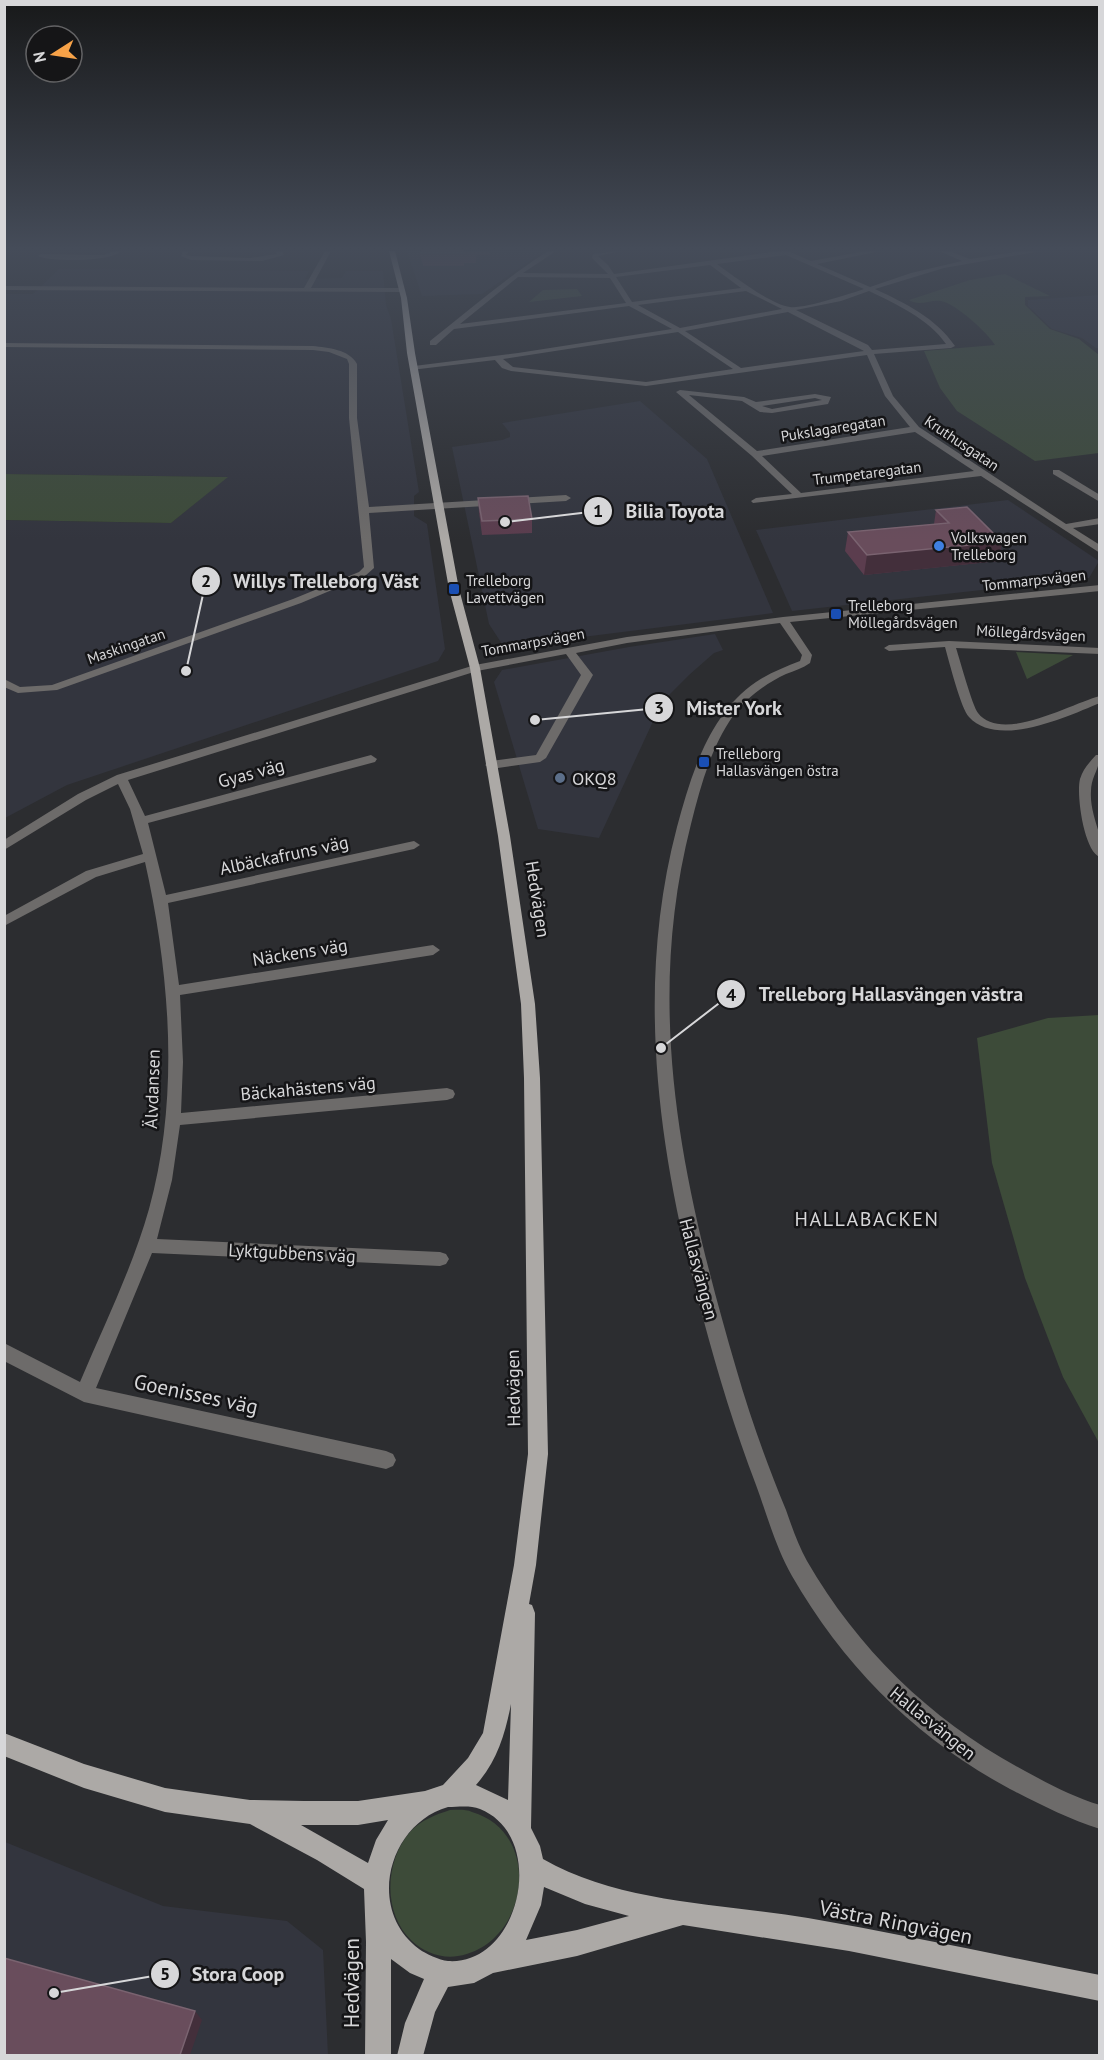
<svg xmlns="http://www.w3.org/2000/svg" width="1104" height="2060" font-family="'PT Sans',sans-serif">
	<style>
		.built { fill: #33353e }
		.green { fill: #3d4b39 }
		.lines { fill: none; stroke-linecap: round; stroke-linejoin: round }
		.minor { fill: #6d6b6a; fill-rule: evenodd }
		.major { fill: #aca9a6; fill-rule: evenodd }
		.wall { fill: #5b3d4e }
		.shaded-wall { fill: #432f3b }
		.building { fill: #694d5c; stroke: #7a6370; stroke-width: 1.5 }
		.shop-dot { fill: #3f7fe0; stroke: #151517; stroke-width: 2 }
		.transit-dot { fill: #1a4fb4; stroke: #151517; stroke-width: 2 }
		.service-dot { fill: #5c6f8a; stroke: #151517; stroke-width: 2 }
		.labels { text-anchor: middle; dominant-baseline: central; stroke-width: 5; stroke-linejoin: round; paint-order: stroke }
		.far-street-label { font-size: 15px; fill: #d7d7d9; stroke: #151517 }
		.far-poi-label { font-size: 15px; fill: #d7d7d9; stroke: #151517; text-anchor: start }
		.street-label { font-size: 18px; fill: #d7d7d9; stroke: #151517 }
		.poi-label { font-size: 18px; fill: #d7d7d9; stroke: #151517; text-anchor: start }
		.neighbourhood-label { font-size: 20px; letter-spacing: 1.5px; fill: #d7d7d9; stroke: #151517 }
		.near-street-label { font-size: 21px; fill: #d7d7d9; stroke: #151517 }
		.leader { fill: none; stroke: #d7d7d9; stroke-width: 2 }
		.callout-dot { fill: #d7d7d9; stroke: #151517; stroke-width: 2 }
		.mark-label { font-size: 18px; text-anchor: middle; font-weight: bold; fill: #111 }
		.callout-label { font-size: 20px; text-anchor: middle; font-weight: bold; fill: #d7d7d9; stroke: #151517; stroke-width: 5; stroke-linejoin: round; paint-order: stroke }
	</style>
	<rect width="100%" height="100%" fill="#2c2d30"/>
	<!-- built -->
	<g class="built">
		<polygon points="407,251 544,251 482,294 422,296"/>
		<polygon points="59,269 309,271 305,279 342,278 346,271 383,271 386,305 391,319 419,492 414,496 414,516 427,524 445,649 438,661 67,785 5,818 5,520 171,523 227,477 5,474 5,294 33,294"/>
		<polygon points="1099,295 1099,348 1096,348 1082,338 1052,329 1028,306 1028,300"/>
		<polygon points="640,401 707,459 773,613 511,646 502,644 489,624 452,447 502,440 510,437 510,433 502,423"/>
		<polygon points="1008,500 1099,561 1089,578 792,611 756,530"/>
		<polygon points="715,634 723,650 714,653 689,675 662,702 599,838 538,829 494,682 502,670 629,647"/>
		<polygon points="5,1842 163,1906 287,1921 323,1950 328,2055 5,2056"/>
	</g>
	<!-- green -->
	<g class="green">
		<path d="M1005 274 1050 296 1025 297V305L1050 329 1079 339 1099 355V453L1035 461 957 411 940 388 924 351 995 345C988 333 955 303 941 301 930 299 920 307 909 300L970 280Z"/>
		<polygon points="577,289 582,296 529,302 543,290"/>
		<polygon points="5,474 228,477 171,523 5,520"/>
		<polygon points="1016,652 1073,655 1027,679"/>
		<polygon points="1099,1015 1100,1015 1099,1443 1063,1377 1025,1278 992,1163 977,1038 1048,1018"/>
		<path d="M450 1810C457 1810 466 1809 472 1812 544 1833 529 1944 458 1956 442 1959 423 1952 412 1941 382 1913 385 1861 410 1832 421 1820 435 1815 450 1810Z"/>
	</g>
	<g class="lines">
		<!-- minor -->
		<g class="minor">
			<path d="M114 251H121C112 262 50 262 38 256L41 254 104 255Z"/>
			<polygon points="183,251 189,251 186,255 191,256 250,258 277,254 276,251 282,251 284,255 262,261 191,260 181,256"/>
			<polygon points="325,251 331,251 311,288 402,288 405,290 402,292 4,290 4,286 304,288"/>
			<path d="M548 251H556L523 273 608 274 592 258 593 254 621 251 598 256 608 265 614 274 779 251H788L811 261 866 251H881L817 264 870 287 911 273 962 261 939 251H949L970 259 1022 251H1041L944 268 875 289C905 303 936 318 955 346L951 348 874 354 893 396 919 427 1066 524 1100 518V524L1073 528 1100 545V553L981 476 753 503 751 501 756 498 792 494 752 456 676 392 680 390 744 397 756 402 815 394 831 397 828 404 772 413 760 412 742 401 689 395 757 451 910 427 885 396 867 355 646 386 511 371 502 368 495 360 411 370 410 368 414 366 518 353 672 329 629 306 454 329 436 345H430V341C468 311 506 278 548 251ZM786 255 864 289C849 294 804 309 790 307 773 306 732 275 717 264ZM710 265 741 288 632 302 616 277ZM518 277 610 278 626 303 460 324ZM746 291 782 309 680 328 638 305ZM869 291C896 304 929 319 946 344L872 350 868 345 796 310 841 301ZM788 312 864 351 741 368 685 331ZM678 332 733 369 646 382 513 367 503 359ZM815 398 822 400 772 409 762 406ZM915 432 974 471 801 493 762 456Z"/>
			<path d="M4 343 313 346C328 348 349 349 357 364V418L369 507 566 495 571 498 566 501 369 513 374 568 365 576 301 603 57 690 18 693 4 687V679L20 687 52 685 293 599 359 572 364 567 349 418V364L347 359 329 352 313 350 4 347Z"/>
			<polygon points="1053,470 1059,470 1100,495 1100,502 1053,474"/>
			<path d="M1100 585V591L790 622 812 655 810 663C803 668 794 671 786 674 765 684 746 698 733 716 711 747 700 788 691 824 643 1012 683 1186 736 1368 750 1417 767 1464 786 1510 792 1527 798 1545 807 1561 859 1651 933 1722 1025 1771 1049 1784 1073 1797 1100 1805V1829C1068 1819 1039 1804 1010 1789 917 1739 845 1668 792 1576 776 1548 767 1515 756 1485 735 1430 718 1374 703 1318 659 1157 634 990 677 827 691 775 709 714 756 682 769 673 785 667 800 661L802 655 780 623 627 643 576 653 593 675 546 758 540 762 491 769 485 765 491 761 536 755 581 675 566 654 477 671 128 780 145 816 371 755 377 759 375 762 148 823 166 895 414 841 420 845 414 849 168 903 179 985 433 945 440 950 433 955 180 995 183 1062 181 1113 447 1088 453 1090 455 1094 453 1098 447 1100 180 1125 172 1180 157 1239 440 1252 446 1254 449 1259 446 1264 440 1266 152 1253 96 1388 386 1451 393 1454 396 1460 393 1466 386 1469 84 1402 4 1361V1343L80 1382C104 1325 132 1269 149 1209 180 1097 170 974 145 862L96 877 4 926V916L86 871 143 854 130 809 118 784 86 800 4 850V840L78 794 117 775 475 665 627 637 783 617Z"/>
			<path d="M949 641 1100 648V654L956 648C960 660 972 705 978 713 1002 744 1072 703 1100 696V703C1068 716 998 749 969 717 961 709 949 661 945 647L889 651 884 648 889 645Z"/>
			<path d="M1096 755H1100C1100 768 1091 777 1091 791 1090 806 1095 819 1099 833 1101 840 1100 849 1100 857 1084 852 1076 794 1080 779 1083 769 1089 763 1096 755Z"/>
		</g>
		<!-- major -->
		<path class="major" d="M389 251H395L407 298 415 353 459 589 480 668 510 836 535 1004 540 1078 548 1454 536 1565 529 1604 532 1605 535 1613 531 1828 540 1846 543 1859C622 1904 720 1903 808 1918 906 1935 1002 1956 1100 1975V2001L849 1951 683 1925 577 1956 493 1973 474 1983 448 1987 435 2012 423 2056H397L405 2023 424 1979 410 1973 391 1959V2056H365L366 1942 364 1889 317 1860 250 1824 165 1812 84 1788 4 1756V1733L84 1764 165 1788 250 1800 304 1801H358L425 1791 443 1785 468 1758 483 1733 514 1565 528 1454 524 1078 521 1004 498 836 470 668 449 589 407 353 401 298ZM511 1704 508 1800 476 1785C497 1761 505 1735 511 1704ZM448 1807C458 1807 470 1805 480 1809 549 1837 520 1966 448 1961 439 1960 426 1954 419 1949 366 1910 388 1824 448 1807ZM388 1820 376 1840 368 1863 301 1825H358ZM544 1887 585 1904 629 1916 577 1930 526 1940 541 1905Z"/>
	</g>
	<!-- wall -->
	<g class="wall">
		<polygon points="419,251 489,251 490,255 476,255 476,263 464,263 464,266 423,266"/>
		<polygon points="478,498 532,519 532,533 482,535 479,512"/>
		<polygon points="936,510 1002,542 998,561 864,575 845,551 848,532 934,524"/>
	</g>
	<!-- shaded-wall -->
	<g class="shaded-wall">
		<polygon points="1002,542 998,561 864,575 867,555"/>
		<polygon points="195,2011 202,2020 190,2055 180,2055"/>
	</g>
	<!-- building -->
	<g class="building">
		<rect x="422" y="251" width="41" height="1"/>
		<polygon points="528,496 532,519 482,521 478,498"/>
		<polygon points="967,507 1002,542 867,555 848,532 949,523 936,510"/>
		<polygon points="4,1958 195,2011 180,2055 4,2055"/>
	</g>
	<!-- sky -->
	<linearGradient id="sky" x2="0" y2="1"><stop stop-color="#18191a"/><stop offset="0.46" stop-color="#454c59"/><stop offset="1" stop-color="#454c59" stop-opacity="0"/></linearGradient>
	<rect width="1104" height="540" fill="url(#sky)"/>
	<!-- markers -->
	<circle class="shop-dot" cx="939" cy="546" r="6"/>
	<g class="transit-dot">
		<rect x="448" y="583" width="12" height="12" rx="3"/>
		<rect x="830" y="608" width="12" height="12" rx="3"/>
		<rect x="698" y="756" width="12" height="12" rx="3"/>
	</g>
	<circle class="service-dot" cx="560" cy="778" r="6"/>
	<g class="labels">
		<!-- far-street labels -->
		<g class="far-street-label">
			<text transform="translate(833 428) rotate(-9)">Pukslagaregatan</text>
			<text transform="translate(962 443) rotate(34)">Kruthusgatan</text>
			<text transform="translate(867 473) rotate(-7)">Trumpetaregatan</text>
			<text transform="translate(1034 580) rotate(-6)">Tommarpsvägen</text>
			<text transform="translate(1031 633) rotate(3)">Möllegårdsvägen</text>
			<text transform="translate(533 642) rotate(-10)">Tommarpsvägen</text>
			<text transform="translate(126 646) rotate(-19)">Maskingatan</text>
		</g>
		<!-- far-poi labels -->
		<g class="far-poi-label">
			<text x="951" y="537">Volkswagen<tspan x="951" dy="17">Trelleborg</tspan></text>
			<text x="466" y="580">Trelleborg<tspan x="466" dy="17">Lavettvägen</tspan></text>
			<text x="848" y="605">Trelleborg<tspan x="848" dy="17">Möllegårdsvägen</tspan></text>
			<text x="716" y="753">Trelleborg<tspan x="716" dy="17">Hallasvängen östra</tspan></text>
		</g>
		<!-- street labels -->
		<g class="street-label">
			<text transform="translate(251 773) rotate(-15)">Gyas väg</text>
			<text transform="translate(284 855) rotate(-12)">Albäckafruns väg</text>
			<text transform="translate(538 899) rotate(81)">Hedvägen</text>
			<text transform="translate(300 952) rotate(-9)">Näckens väg</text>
			<text transform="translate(308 1088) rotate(-5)">Bäckahästens väg</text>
			<text transform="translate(152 1089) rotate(-88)">Älvdansen</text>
			<text transform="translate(292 1253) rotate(3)">Lyktgubbens väg</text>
			<text transform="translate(699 1269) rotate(75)">Hallasvängen</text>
			<text transform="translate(513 1388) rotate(-91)">Hedvägen</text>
			<text transform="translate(933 1723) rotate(39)">Hallasvängen</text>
		</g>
		<!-- poi labels -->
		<g class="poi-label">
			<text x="572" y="778">OKQ8</text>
		</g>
		<!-- neighbourhood labels -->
		<g class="neighbourhood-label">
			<text x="867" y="1219">HALLABACKEN</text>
		</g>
		<!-- near-street labels -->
		<g class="near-street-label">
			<text transform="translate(196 1394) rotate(12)">Goenisses väg</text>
			<text transform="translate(896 1922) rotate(11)">Västra Ringvägen</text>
			<text transform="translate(351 1983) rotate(-90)">Hedvägen</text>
		</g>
	</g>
	<!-- callouts -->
	<path class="leader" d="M505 522L598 511M186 671L206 581M535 720L659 708M661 1048L731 994M54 1993L165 1974"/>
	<g class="callout-dot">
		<circle cx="505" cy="522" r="6"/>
		<circle cx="186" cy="671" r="6"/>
		<circle cx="535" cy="720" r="6"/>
		<circle cx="661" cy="1048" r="6"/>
		<circle cx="54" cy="1993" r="6"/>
		<circle cx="598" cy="511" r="15"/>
		<circle cx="206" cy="581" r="15"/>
		<circle cx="659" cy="708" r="15"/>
		<circle cx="731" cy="994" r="15"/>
		<circle cx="165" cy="1974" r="15"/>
	</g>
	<g class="mark-label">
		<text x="598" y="517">1</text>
		<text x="206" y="587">2</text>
		<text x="659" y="714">3</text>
		<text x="731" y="1001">4</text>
		<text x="165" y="1980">5</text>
	</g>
	<g class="callout-label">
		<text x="675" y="518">Bilia Toyota</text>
		<text x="326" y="588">Willys Trelleborg Väst</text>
		<text x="734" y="715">Mister York</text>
		<text x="891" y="1001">Trelleborg Hallasvängen västra</text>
		<text x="238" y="1981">Stora Coop</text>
	</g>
	<!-- border -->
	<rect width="1104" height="2060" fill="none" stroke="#d7d7d9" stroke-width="12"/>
	<!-- north arrow -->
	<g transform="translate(54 54) rotate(258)"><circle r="28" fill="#151517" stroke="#636365" stroke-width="1.5"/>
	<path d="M0-4.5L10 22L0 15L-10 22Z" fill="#f7a248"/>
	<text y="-9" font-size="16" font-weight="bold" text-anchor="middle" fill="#d7d7d9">N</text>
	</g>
</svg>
